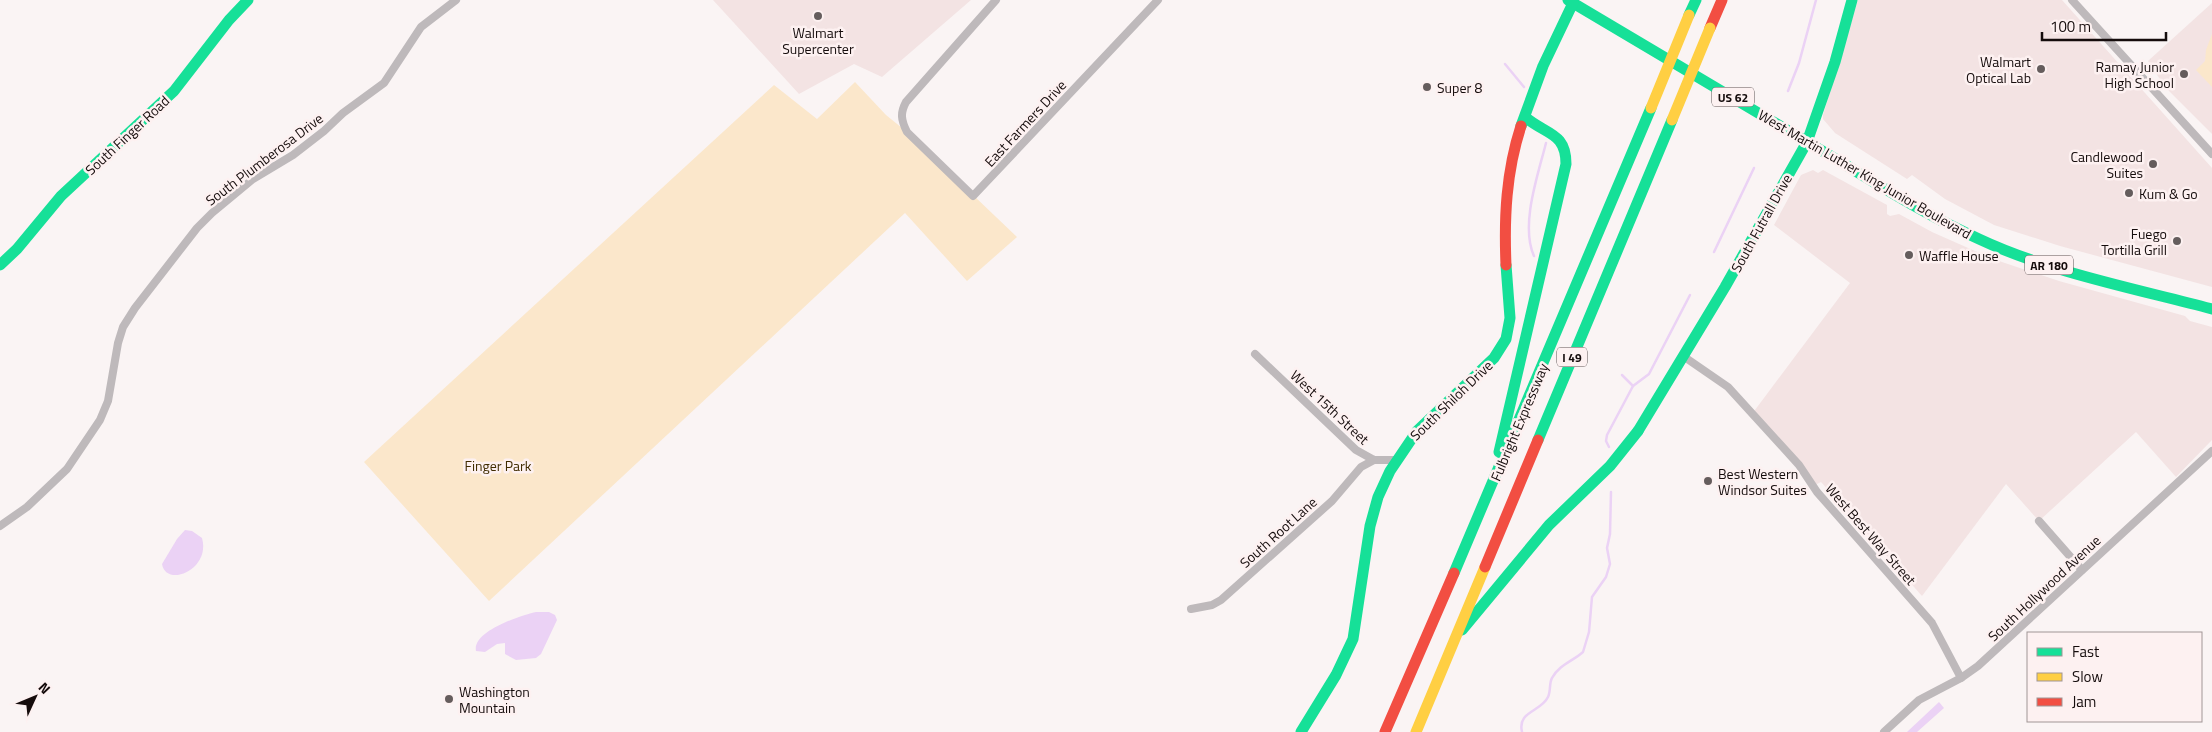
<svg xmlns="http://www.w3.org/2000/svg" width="2212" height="732" font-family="'Titillium Web',sans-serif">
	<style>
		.built { fill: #f3e3e3 }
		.green { fill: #fbe7cb }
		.water { fill: #ebd2f5 }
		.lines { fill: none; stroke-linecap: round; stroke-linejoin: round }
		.stream { stroke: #ebd2f5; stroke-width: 2.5 }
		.street { stroke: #beb9bb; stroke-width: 8 }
		.fast { stroke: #16e098; stroke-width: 11 }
		.slow { stroke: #ffcf43; stroke-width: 11 }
		.jam { stroke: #f24e42; stroke-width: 11 }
		.slow-bridge { stroke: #ffcf43; stroke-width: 11 }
		.poi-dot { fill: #655d5d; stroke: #fdf1f1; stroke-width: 2 }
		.labels { text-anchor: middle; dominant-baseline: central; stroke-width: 5; stroke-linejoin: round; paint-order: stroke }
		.shield { fill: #fdf1f1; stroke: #5b5151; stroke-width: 1 }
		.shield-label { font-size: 12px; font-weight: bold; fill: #150c0c }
		.poi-label { font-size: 14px; fill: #150c0c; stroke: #fdf1f1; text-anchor: start }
		.street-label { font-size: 14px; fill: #150c0c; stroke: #fdf1f1 }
		.park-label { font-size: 14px; fill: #402c01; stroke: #fdf1f1 }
	</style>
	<rect width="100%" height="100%" fill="#faf4f4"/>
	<!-- built -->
	<g class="built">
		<polygon points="713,0 971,0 882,77 854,64 799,94"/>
		<polygon points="1858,0 2062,0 2212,168 2212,287 2060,246 1994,225 1945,199 1912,175 1907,179 1835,133 1823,119 1823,115"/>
		<polygon points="2212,3 2212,134 2165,87 2148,61"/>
		<polygon points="1813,170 1818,173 1823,170 1887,205 1887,214 1890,216 1899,214 1932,232 1993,259 2059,281 2185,316 2190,321 2212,327 2212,440 2176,477 2136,432 2039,521 2006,484 1922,596 1821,482 1813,486 1752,414 1850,283 1774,225 1801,175"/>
	</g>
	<!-- green -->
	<g class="green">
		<polygon points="2212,34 2212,87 2196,70 2205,61 2206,50"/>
		<polygon points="855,82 886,115 907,132 1017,237 967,281 905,213 489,601 364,462 774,85 817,119"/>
	</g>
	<!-- water -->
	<g class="water">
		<path d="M185 530 192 531 202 538C211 570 166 588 162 564L177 539Z"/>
		<path d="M536 612H549L555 615 557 620 541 654 536 658 516 660 505 654V643L497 644 485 652 476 651C472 631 522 615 536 612Z"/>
		<polygon points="1939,702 1944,708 1917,732 1907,732"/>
	</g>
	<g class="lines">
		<!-- stream -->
		<g class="stream">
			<polyline points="1505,64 1524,87"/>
			<polyline points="1788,91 1799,63 1816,0"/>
			<polyline points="1714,252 1754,168"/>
			<path d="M1534 256C1520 225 1538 175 1546 143"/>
			<polyline points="1622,375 1633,386"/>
			<polyline points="1609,447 1606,441 1607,435 1633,386 1649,374 1690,295"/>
			<path d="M1522 732C1517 711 1541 712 1548 697 1551 691 1549 683 1552 678 1559 665 1573 661 1583 652L1589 632 1592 597 1606 577 1610 564 1607 548 1610 534 1611 492"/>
		</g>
		<!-- street -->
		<g class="street">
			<path d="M996 0 906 102C900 113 901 120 907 132L973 196 1158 0"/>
			<polyline points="2072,0 2212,154"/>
			<polyline points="1255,354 1356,450 1374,460 1395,460"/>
			<polyline points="1683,356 1728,387 1799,465 1817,492 1932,623 1961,678"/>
			<polyline points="2039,521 2082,570"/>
			<polyline points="0,526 27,507 67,469 100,420 108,401 118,343 123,327 135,308 197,228 212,213 253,179 293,155 324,131 343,113 384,83 421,27 456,0"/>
			<polyline points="1191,609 1212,605 1221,600 1332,501 1361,467 1374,460"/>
			<polyline points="1884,732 1919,700 1961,678 1978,666 2212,451"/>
		</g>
		<!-- fast -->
		<g class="fast">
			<polyline points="1568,0 1807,142 1835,62 1852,0"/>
			<polyline points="1689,15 1696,0"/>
			<polyline points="1521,126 1543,66 1573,3"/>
			<path d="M1807 142C1864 175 1919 212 1979 239 2049 272 2137 289 2212 309"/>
			<polyline points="0,265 17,249 61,196 174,91 229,20 248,0"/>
			<polyline points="1638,431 1725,287 1807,142"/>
			<polyline points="1538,440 1672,120"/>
			<path d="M1499 452 1566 164C1566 132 1546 135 1525 117"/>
			<polyline points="1454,573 1651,108"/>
			<polyline points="1462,630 1549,525 1610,466 1638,431"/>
			<polyline points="1301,732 1336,675 1353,639 1370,526 1378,497 1390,471 1417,431 1494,358 1506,339 1510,318 1506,265"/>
		</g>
		<!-- slow -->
		<polyline class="slow" points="1416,732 1485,567"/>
		<!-- jam -->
		<g class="jam">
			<polyline points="1710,28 1722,0"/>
			<path d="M1506 265C1504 218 1506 172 1521 126"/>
			<polyline points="1485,567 1538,440"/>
			<polyline points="1385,732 1454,573"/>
		</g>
		<!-- slow-bridge -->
		<g class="slow-bridge">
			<polyline points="1651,108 1689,15"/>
			<polyline points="1672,120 1710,28"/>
		</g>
	</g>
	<!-- markers -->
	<g class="poi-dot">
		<circle cx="818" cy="16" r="5"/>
		<circle cx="2041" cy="69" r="5"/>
		<circle cx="2184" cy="74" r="5"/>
		<circle cx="1427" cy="87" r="5"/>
		<circle cx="2153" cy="164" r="5"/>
		<circle cx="2129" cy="193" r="5"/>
		<circle cx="2177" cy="241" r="5"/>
		<circle cx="1909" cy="255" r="5"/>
		<circle cx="1708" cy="481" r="5"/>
		<circle cx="449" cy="699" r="5"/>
	</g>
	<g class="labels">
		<!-- shield labels -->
		<g class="shield">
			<rect x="1712" y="87.5" width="42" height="19" rx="4"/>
			<rect x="2025" y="255.5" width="48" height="19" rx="4"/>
			<rect x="1557" y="347.5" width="30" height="19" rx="4"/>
		</g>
		<g class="shield-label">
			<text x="1733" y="97">US 62</text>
			<text x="2049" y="265">AR 180</text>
			<text x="1572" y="357">I 49</text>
		</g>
		<!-- poi labels -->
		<g class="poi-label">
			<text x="818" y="32" text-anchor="middle">Walmart<tspan x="818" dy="16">Supercenter</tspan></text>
			<text x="2031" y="61" text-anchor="end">Walmart<tspan x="2031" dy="16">Optical Lab</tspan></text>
			<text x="2174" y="66" text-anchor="end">Ramay Junior<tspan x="2174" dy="16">High School</tspan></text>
			<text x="1437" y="87">Super 8</text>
			<text x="2143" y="156" text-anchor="end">Candlewood<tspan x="2143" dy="16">Suites</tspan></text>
			<text x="2139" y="193">Kum &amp; Go</text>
			<text x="2167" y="233" text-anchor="end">Fuego<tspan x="2167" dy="16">Tortilla Grill</tspan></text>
			<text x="1919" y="255">Waffle House</text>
			<text x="1718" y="473">Best Western<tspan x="1718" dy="16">Windsor Suites</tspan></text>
			<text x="459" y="691">Washington<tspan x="459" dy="16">Mountain</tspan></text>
		</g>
		<!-- street labels -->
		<g class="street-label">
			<text transform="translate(1025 123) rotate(-47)">East Farmers Drive</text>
			<text transform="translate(127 135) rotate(-43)">South Finger Road</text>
			<text transform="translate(264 159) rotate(-37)">South Plumberosa Drive</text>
			<text transform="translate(1865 174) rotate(30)">West Martin Luther King Junior Boulevard</text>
			<text transform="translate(1761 223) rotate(-61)">South Futrall Drive</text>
			<text transform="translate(1451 400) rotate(-44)">South Shiloh Drive</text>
			<text transform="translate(1330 407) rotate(43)">West 15th Street</text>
			<text transform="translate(1519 422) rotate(-67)">Fulbright Expressway</text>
			<text transform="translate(1278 532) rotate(-42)">South Root Lane</text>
			<text transform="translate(1871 534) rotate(49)">West Best Way Street</text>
			<text transform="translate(2044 588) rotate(-43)">South Hollywood Avenue</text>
		</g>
		<!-- park labels -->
		<g class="park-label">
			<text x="498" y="465">Finger Park</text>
		</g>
	</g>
	<!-- legend -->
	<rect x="2027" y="632" width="175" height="90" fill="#fdf1f1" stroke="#a09595"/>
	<rect x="2037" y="648" width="25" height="8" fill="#16e098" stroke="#a09595"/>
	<text x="2072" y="657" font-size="15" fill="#150c0c">Fast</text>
	<rect x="2037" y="673" width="25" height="8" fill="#ffcf43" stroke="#a09595"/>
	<text x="2072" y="682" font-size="15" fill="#150c0c">Slow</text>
	<rect x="2037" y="698" width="25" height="8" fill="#f24e42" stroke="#a09595"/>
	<text x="2072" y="707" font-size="15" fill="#150c0c">Jam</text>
	<!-- north arrow -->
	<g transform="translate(35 697) rotate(46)" stroke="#fdf1f1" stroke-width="4" paint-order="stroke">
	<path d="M0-4L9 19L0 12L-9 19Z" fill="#150c0c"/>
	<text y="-8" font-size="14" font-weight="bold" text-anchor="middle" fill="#150c0c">N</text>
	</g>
	<!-- scale -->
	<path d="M2042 32v8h124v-8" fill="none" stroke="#150c0c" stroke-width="2.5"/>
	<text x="2050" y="32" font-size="15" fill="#150c0c" stroke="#fdf1f1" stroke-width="4" paint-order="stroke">100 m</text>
</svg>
